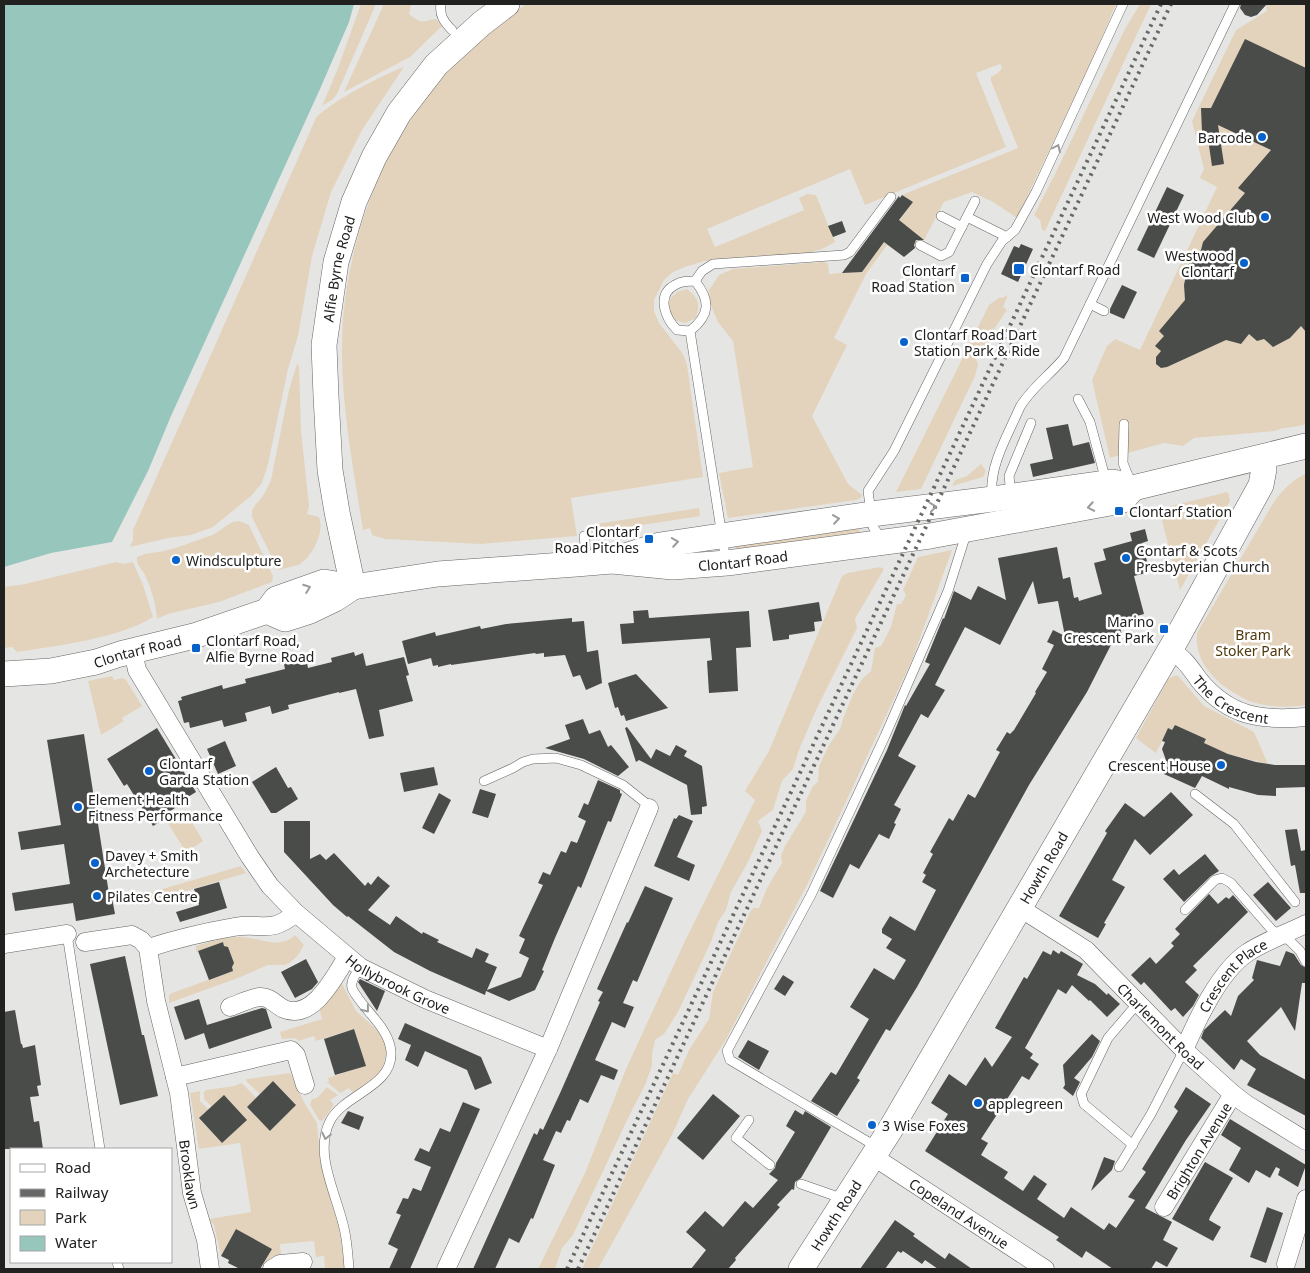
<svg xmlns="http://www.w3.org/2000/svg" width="1310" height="1273" font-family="'Noto Sans',sans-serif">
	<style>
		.green { fill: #e3d3bc }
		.water { fill: #96c6bc }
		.building { fill: #4a4c4a }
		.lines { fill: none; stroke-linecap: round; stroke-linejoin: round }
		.lane-casing { stroke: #646563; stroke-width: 10 }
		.street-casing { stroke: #646563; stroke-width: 19 }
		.secondary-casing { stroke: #646563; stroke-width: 26 }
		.lane { stroke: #fff; stroke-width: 9 }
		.street { stroke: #fff; stroke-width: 18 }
		.secondary { stroke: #fff; stroke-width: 25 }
		.rail { stroke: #686867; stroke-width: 4; stroke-dasharray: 2.5 5; stroke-linecap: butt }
		.oneway { stroke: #9b9b9b }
		.poi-dot { fill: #0762cb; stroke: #fff; stroke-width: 2 }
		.labels { text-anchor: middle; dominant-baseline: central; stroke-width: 5; stroke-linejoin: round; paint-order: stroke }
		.poi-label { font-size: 14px; fill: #212120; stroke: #fff; text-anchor: start }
		.street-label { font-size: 14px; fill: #212120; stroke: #fff }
		.park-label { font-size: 14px; fill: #50380d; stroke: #fff }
	</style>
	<rect width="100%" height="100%" fill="#e5e6e4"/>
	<!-- green -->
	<g class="green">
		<polygon points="361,4 376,4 337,94 333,99 322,106 338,68"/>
		<path d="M384 4H411L409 14C423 25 421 21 436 19L442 26 410 57 344 92Z"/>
		<path d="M526 4H1116L1092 60 1017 218 993 202 972 192 944 202 924 240 904 257 887 245 866 274 834 338 847 345 812 416 848 484 862 495 861 498 856 500 728 518 719 473 753 467 733 341 718 322 714 313 710 302 709 290 719 275 733 269 822 262 828 263 829 274 850 272 849 261 862 271 912 203 902 195 1018 148 991 81V77L999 72 1002 68 1000 64 976 73 1006 147 865 205 850 169 707 229 715 247 804 210 799 198 807 194 816 195 835 242 824 248 810 253 704 261 685 267 673 272 664 280 654 300V311L659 323 683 354 687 365 703 477 571 498 577 536 480 544 385 539 372 535 370 528 363 530C352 461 338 390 343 320 349 239 384 142 438 81 465 52 495 28 526 4Z"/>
		<polygon points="1140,4 1151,4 1045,231 1042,230 1040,220 1034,215 1056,172 1125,29"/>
		<path d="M1265 4H1306V424C1296 428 1285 426 1275 431L1194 438 1183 446 1164 443 1110 458 1092 380 1107 346 1115 339 1140 350 1217 187 1200 178 1204 169 1192 121 1236 30 1267 11Z"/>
		<path d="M404 67 362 130 331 192 312 256 298 336 288 369 268 464 262 483 251 496 213 527 191 535 168 538 130 547 133 540V530L316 118C330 102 384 74 404 67Z"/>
		<path d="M687 289C699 299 700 303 696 318L685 323 674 320 669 311V300L677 292Z"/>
		<polygon points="1008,295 1003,307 1007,310 994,329 995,334 985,352 978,355 976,359 978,365 975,376 921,489 896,492 989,305 1000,297 1002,298"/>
		<path d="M297 364 299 366 301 431 309 506 307 514 319 517C325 532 312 558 298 565 292 567 284 568 278 570L252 517V510L256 504 263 496 271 480 289 390Z"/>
		<polygon points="981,464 986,471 983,477 952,486 955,480 967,476"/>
		<path d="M1306 474V705C1289 708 1269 707 1252 702 1246 700 1240 696 1234 693 1213 680 1194 660 1197 633L1275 500C1284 489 1293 479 1306 474Z"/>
		<polygon points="1227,492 1229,494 1230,501 1180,590 1159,509"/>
		<polygon points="699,508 700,516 591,533 590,525"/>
		<path d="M239 521 249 525 273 576 272 582 219 602 168 614 157 619C156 604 151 588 145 575 141 567 136 566 137 557 147 552 157 553 168 550 183 546 197 540 212 535 222 531 228 521 239 521Z"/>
		<polygon points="856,523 862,536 745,552 733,547"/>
		<polygon points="952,550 912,660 807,885 725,1041 688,1099 672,1135 598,1269 582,1269 673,1073 678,1075 689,1050 709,1019 713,992 751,910 754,908 759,908 767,888 782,863 781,856 785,846 806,812 806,801 813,786 818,782 819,766 829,745 840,729 843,719 853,694 862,679 871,671 875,648 881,646 891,627 897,604 901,604 906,595 903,590 918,557"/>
		<path d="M116 562 123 564 133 562 143 585 153 617C121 638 56 646 17 652L12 647 4 648V587L25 584Z"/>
		<polygon points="880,567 884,569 855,619 857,628 817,708 799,750 793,769 782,781 773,810 758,821 762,831 748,862 731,892 726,910 718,922 711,942 678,1012 664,1034 655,1040 652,1055 652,1066 645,1085 629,1116 573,1235 562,1248 555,1269 538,1269 585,1173 626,1069 684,943 755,800 745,791 769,751 842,576 848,573"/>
		<polygon points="1176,675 1179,677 1204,706 1254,732 1268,764 1228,754 1204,743 1206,739 1175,725 1172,730 1168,729 1156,753 1136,738 1168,679"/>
		<polygon points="112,676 114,680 122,678 126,680 142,706 122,718 124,721 101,735 88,681"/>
		<polygon points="185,811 203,841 186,852 167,822"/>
		<polygon points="241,866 246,873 146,903 140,900 139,896 142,895"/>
		<path d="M295 935 304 945 298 955 291 962 285 965H268L238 978 169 1003V995L172 993 233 971 228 948 224 946 223 942 196 952V946C209 942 224 937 238 937 258 936 278 951 295 935Z"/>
		<polygon points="340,980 356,1011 378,1031 384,1041 387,1051 382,1069 377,1078 353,1093 349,1088 340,1093 327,1082 329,1082 328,1078 365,1066 354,1029 316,1041 314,1036 299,1041 295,1038 282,1039 280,1032 322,1019 319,1007"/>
		<polygon points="290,1073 304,1102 317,1123 320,1161 339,1228 345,1269 325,1269 324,1256 316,1257 314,1241 280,1244 281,1254 276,1256 261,1268 271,1249 236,1229 221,1256 214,1225 209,1219 251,1212 240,1143 199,1149 190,1093 200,1091 200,1101 209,1110 199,1119 222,1143 246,1119 224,1096 212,1107 204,1099 204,1092 206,1090 234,1086 242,1083 256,1098 247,1108 271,1131 296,1104 273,1081 260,1094 246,1081 247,1079"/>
		<polygon points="327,1087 338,1095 330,1100 334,1105 322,1121 319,1120 310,1105 312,1099 317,1098"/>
	</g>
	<!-- water -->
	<polygon class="water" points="4,4 354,4 349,22 320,89 171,416 148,471 112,542 51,553 4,567"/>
	<!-- building -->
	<g class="building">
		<polygon points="1241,4 1267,4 1257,15 1251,17 1245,15 1240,8"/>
		<polygon points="1245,39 1306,68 1306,332 1301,326 1290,338 1273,347 1264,339 1257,341 1249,334 1241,344 1226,340 1167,367 1161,368 1156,364 1156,357 1161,351 1155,346 1164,336 1159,331 1185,300 1184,285 1188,265 1201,250 1203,242 1245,193 1238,188 1271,150 1218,125 1224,164 1212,166 1207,132 1202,132 1201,108 1211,108"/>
		<polygon points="1167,187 1184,195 1154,258 1137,250"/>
		<polygon points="902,195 913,202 899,220 924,240 916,240 914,245 915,248 904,257 884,242 862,272 842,273 899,196 900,198"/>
		<polygon points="842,221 846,232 833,237 828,226"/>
		<polygon points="1021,244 1033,249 1018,282 1001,274 1014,246 1019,248"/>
		<polygon points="1122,285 1137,292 1124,319 1110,313 1110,309"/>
		<polygon points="1068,424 1073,446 1089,442 1095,463 1033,477 1030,464 1053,459 1046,428"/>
		<polygon points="1145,529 1148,541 1142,543 1150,572 1134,576 1144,614 1118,621 1122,635 1115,637 1087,692 1029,785 917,987 890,1031 886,1029 857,1078 860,1080 837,1116 811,1101 831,1072 836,1075 869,1019 850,1007 874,968 894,980 906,960 886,948 892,939 882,933 882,929 890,916 915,931 936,890 922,882 926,875 923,873 933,854 930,852 949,818 953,821 968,794 975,798 1000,752 996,750 1007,732 1010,734 1014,730 1036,693 1035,692 1047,672 1042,669 1054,645 1047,642 1053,630 1065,636 1058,601 1038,604 1033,581 1000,645 965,627 935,685 945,690 928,718 921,714 898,756 916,766 894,805 901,809 894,823 896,824 889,839 879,834 859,869 850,864 833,898 820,891 887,750 905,705 906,706 930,664 925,662 943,618 944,619 954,591 971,600 978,586 1006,600 998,558 1057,547 1063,579 1070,577 1074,598 1078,597 1079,601 1102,594 1094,563 1106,560 1103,549 1132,541 1130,533"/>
		<polygon points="819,602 822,621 814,622 815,631 789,635 789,639 773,641 768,610"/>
		<polygon points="648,610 649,618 749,611 751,647 736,648 738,691 709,693 707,661 712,660 710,638 622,644 620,624 634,623 633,611"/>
		<polygon points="572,618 572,622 584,621 587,652 598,650 602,683 586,690 580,675 573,677 565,655 544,657 544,653 536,654 535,653 451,665 451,664 438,667 438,665 433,666 431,658 408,664 402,641 435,632 436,636 480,626 481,629 506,624"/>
		<polygon points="354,652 355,656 363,653 366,666 404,657 409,675 406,676 413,701 379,710 384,736 369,739 356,689 339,693 339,692 288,705 289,709 272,714 270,706 245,713 247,721 224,727 222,720 190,728 189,722 184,723 178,701 182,700 181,697 222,685 223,689 246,683 245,679 285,669 283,659 302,665 307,663 308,668 332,662 331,658"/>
		<polygon points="636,674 668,708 626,721 624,715 621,716 618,707 615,708 608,683"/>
		<polygon points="583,719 589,734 600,730 608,747 611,745 629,767 618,776 584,759 545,748 570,739 565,725"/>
		<polygon points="1175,725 1206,739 1204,743 1228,754 1256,762 1275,765 1306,765 1306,787 1276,788 1276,796 1258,795 1229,787 1229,789 1202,776 1195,788 1164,774 1168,766 1162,749 1165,742 1162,741 1168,728 1172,730"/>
		<polygon points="627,727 651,759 656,749 670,756 676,745 687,751 684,756 702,766 707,806 702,807 702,814 691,815 687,785 639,760 636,762 625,728"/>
		<polygon points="157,728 196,792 173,806 175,808 164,815 166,818 153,826 127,784 124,786 107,759"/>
		<polygon points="84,734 109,894 111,893 115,914 76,921 73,903 15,911 12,893 70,884 64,844 21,850 18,832 61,825 47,740"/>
		<polygon points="225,741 236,766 218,774 207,749"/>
		<polygon points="276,767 288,788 291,787 298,799 276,813 271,813 252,782"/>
		<polygon points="434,767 438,785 404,792 400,773"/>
		<polygon points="598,780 620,790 620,793 622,794 611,822 608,821 581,888 578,886 555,938 542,970 544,971 535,990 509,1001 486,991 485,995 430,971 394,952 348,916 347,917 333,905 284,852 284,821 310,821 310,859 320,854 326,860 334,853 365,886 368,882 371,885 378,876 390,886 368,910 390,925 396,916 422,934 423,932 439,940 437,942 472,958 476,948 489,954 485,962 497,967 487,990 521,977 529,958 519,953 525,939 519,936 543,885 538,883 543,872 550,875 561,851 566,853 571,841 577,843 586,821 578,817 584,803 588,805"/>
		<polygon points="480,789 496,794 488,818 472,813"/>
		<polygon points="1171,792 1193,815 1150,855 1135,839 1112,880 1125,887 1104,923 1106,924 1098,938 1059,916 1107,833 1105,831 1125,803 1144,817"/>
		<polygon points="439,793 451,800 434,834 422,828"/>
		<polygon points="679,815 693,821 677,857 695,865 689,881 654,866 674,818 676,819"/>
		<polygon points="1297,829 1301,851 1306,850 1306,893 1300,893 1295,865 1291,866 1285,830"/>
		<polygon points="1205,854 1219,871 1211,876 1184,902 1163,879 1174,869 1179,875"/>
		<polygon points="219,882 227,908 180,922 176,912 199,905 194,889"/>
		<polygon points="1268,882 1291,908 1276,921 1253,895"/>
		<polygon points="645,886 673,898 637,982 633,980 623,1003 634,1007 625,1028 612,1022 595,1060 618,1070 614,1080 601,1075 588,1103 580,1099 570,1121 567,1120 561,1133 556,1131 543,1160 555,1165 533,1219 531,1218 519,1243 509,1238 495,1269 473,1269 534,1133 537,1135 540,1128 543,1130 561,1091 600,1002 598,1001 603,992 597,989 627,922 628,923"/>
		<polygon points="1209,894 1218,904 1226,897 1229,899 1233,895 1248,912 1193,966 1197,970 1185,982 1199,995 1193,1006 1183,1017 1175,1008 1171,1011 1144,982 1141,985 1131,975 1150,957 1156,964 1174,946 1171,943 1180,934 1175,929"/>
		<polygon points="223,942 224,946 228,947 234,963 232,967 233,971 209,980 198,951"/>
		<polygon points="1053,950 1059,954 1061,951 1083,964 1077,975 1095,984 1107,995 1108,993 1120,1004 1107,1017 1090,1000 1089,1001 1072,985 1066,994 1058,989 1025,1048 1033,1054 1030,1058 1039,1064 1029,1080 1022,1076 981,1139 988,1143 981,1155 1008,1172 1004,1178 1023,1191 1034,1175 1047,1184 1037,1199 1064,1218 1071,1207 1104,1230 1109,1223 1116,1228 1135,1200 1128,1197 1146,1172 1142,1169 1178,1111 1174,1107 1186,1087 1211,1104 1186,1140 1145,1208 1172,1222 1163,1240 1178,1248 1167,1267 1156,1261 1151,1269 1113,1269 1086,1251 1082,1258 1056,1240 1059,1237 925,1151 948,1114 931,1103 949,1074 966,1086 985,1057 992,1067 1012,1037 995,1028 1024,977 1027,979 1043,951 1051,955"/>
		<polygon points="1286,951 1294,954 1301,965 1306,968 1306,983 1302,983 1295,1031 1281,1007 1247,1041 1260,1055 1306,1080 1306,1116 1247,1085 1256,1069 1241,1059 1234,1070 1201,1038 1204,1030 1225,1010 1231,1016 1238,996 1254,980 1252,978 1257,960 1280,966"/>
		<polygon points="125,956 142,1035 144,1035 158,1096 120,1105 90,964"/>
		<polygon points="306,959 318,982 312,989 295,998 281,972"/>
		<polygon points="783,975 794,982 785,996 774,989"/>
		<polygon points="360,979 385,991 377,1011 358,982"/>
		<polygon points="199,999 207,1025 262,1008 266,1009 272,1028 209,1049 204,1033 185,1040 174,1007"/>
		<polygon points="15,1010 21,1044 22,1044 23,1048 35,1045 41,1085 37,1086 39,1096 30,1097 34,1122 39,1121 43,1149 4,1149 4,1012"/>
		<polygon points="405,1023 481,1057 492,1083 475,1090 467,1070 425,1051 418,1067 405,1060 411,1045 398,1039"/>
		<polygon points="354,1029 366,1066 335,1075 324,1039"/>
		<polygon points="1092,1034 1100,1041 1092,1057 1074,1078 1080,1082 1073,1096 1063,1088 1065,1085 1063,1065"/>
		<polygon points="748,1040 769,1051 759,1070 738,1057"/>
		<polygon points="273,1081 296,1105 270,1131 247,1107"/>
		<polygon points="713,1094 740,1116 703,1160 677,1138"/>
		<polygon points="224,1095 247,1120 222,1143 199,1118"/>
		<polygon points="463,1102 480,1109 410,1269 389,1269 398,1249 388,1244 401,1215 396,1213 403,1198 408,1199 413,1188 421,1191 431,1167 414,1160 420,1148 429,1152 440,1128 450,1132"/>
		<polygon points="795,1110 803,1115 805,1111 831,1127 801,1178 795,1182 794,1190 792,1189 777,1205 780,1207 735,1258 736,1260 728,1269 691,1269 706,1250 686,1232 705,1211 723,1227 745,1201 753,1208 778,1180 769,1174 775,1168 776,1163 795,1132 786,1126"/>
		<polygon points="348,1111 364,1117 359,1130 341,1123"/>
		<polygon points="1230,1119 1306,1165 1298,1187 1278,1175 1280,1169 1276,1167 1270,1178 1256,1170 1249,1183 1229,1170 1241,1148 1221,1135"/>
		<polygon points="1104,1157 1115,1161 1112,1170 1091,1191"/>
		<polygon points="1205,1162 1233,1178 1210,1217 1209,1220 1221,1227 1213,1241 1172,1219"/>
		<polygon points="1267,1207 1283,1213 1266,1263 1250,1257"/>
		<polygon points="895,1220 915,1234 913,1236 945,1259 949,1253 972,1269 938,1269 925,1260 922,1264 903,1251 901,1253 898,1251 885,1269 860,1269"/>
		<polygon points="236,1229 272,1249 260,1269 240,1269 228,1263 229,1260 221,1256"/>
	</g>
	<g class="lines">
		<defs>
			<g id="lane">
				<path d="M441 4C439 15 444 22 452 30"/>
				<polyline points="941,216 962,227"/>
				<polyline points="967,217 1007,237"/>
				<polyline points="920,245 941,256 949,252 975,201"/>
				<polyline points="695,281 702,271 713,264 844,255 850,252 891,197"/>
				<polyline points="1090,304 1104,311"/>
				<path d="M690 331C710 315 711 301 695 281 688 281 681 281 675 285 656 295 665 318 677 330L690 331 726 562"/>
				<polyline points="1078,399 1090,422 1106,481"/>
				<polyline points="1124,424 1123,463 1131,483"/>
				<polyline points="1011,494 1009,476 1031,423"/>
				<path d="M992 496C989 465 1008 435 1020 407 1031 388 1050 375 1064 358L1235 4"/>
				<polyline points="584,536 587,562"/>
				<polyline points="881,538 873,527 868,491 894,451 987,264 1002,241 1015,230 1036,192 1123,4"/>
				<polyline points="484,781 513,768 523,762 533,759 556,758 581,765 623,785 648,805 649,808"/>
				<polyline points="1195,794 1234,824 1295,902"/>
				<polyline points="1185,910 1215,880 1222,878 1231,883 1272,930 1290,941 1300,951 1306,962"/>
				<polyline points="67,934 100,1149"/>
				<polyline points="749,1120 736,1138 770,1165"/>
				<polyline points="1133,1145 1084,1104 1081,1094 1108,1038 1138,1003"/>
				<polyline points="877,1147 730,1060 727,1051 811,895 885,736 948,591 967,531"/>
				<polyline points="1119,1167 1151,1114 1184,1050"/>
				<polyline points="801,1184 844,1199"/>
				<polyline points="117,1262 119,1269"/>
				<path d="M349 1269C348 1254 347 1238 343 1224 335 1191 314 1153 330 1121 344 1094 393 1087 391 1052 390 1031 369 1014 358 998 356 995 353 991 352 988 350 980 357 973 360 967"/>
			</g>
			<g id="street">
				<path id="s1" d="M1170 650C1186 660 1188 665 1199 680 1229 717 1262 721 1306 717"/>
				<path id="s2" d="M133 651 137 670 250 857 270 886 296 913 360 967 425 999 548 1049"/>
				<path id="s3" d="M1020 908 1086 950 1184 1050 1233 1094 1246 1104 1306 1141"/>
				<path id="s4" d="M85 942 132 935 141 940 148 948 156 1001 179 1093 192 1193 206 1240 210 1269"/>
				<polyline points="4,944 67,934"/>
				<path d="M148 948C176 939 205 932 234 927 263 922 269 935 296 913"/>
				<path d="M230 1007C239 1004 250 998 260 997 269 996 276 1005 284 1009 313 1021 335 976 347 957"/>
				<path id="s5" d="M1184 1050C1197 1020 1219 972 1247 953 1263 942 1288 933 1306 924"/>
				<polyline points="175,1077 291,1050 296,1055 305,1085"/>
				<path id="s6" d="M874 1157 1045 1269"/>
				<path id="s7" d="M1164 1207 1233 1094"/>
				<polyline points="1286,1264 1306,1199"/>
				<polyline points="272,1269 280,1264 303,1262"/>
				<polyline points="446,1269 548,1049 649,808"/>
			</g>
			<g id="secondary">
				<polyline points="619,558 660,545 871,514 993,499 1112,482 1119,483 1133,488 1306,446"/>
				<path id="s8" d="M353 587 337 512 330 470 326 396 324 345 336 262 354 202 374 157 399 113 436 65 481 24 507 4"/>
				<polyline points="267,611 285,619 310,611 335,599 353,587"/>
				<path id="s9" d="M4 674 51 671 96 662 120 654 194 636 267 611 276 599 324 582 353 587 438 574 576 564 612 561 673 567 727 563 930 536 1110 503 1123 500 1133 488"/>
				<path id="s10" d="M801 1269 890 1130 1177 638 1261 485 1264 469 1263 457"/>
			</g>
		</defs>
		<!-- lane casing -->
		<use href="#lane" class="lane-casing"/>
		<!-- street casing -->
		<use href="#street" class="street-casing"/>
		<!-- secondary casing -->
		<use href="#secondary" class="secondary-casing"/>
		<!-- lane -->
		<use href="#lane" class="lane"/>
		<!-- street -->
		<use href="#street" class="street"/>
		<!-- secondary -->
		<use href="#secondary" class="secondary"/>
		<!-- rail -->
		<g class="rail">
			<polyline points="567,1269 1161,4"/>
			<polyline points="578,1269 1171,4"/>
		</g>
	</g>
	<!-- one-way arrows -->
	<defs><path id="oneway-chevron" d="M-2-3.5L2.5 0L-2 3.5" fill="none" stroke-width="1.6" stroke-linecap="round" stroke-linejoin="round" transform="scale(1.25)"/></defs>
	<g class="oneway">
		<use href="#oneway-chevron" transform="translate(1057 148) rotate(-65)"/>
		<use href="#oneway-chevron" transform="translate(933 507) rotate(-7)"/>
		<use href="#oneway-chevron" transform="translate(1091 507) rotate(170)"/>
		<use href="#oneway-chevron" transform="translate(836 519) rotate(-8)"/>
		<use href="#oneway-chevron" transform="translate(675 542) rotate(-9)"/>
		<use href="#oneway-chevron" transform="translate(307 588) rotate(-20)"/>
		<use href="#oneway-chevron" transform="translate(366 1009) rotate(52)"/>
		<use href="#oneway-chevron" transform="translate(326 1136) rotate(103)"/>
	</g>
	<!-- markers -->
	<g class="poi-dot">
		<circle cx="1262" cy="137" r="5"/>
		<circle cx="1265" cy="217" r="5"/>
		<circle cx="1244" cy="263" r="5"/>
		<rect x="1013" y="263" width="12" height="12" rx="2.5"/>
		<rect x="960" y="273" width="10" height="10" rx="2.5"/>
		<circle cx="904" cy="342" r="5"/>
		<rect x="1114" y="506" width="10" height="10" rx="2.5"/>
		<rect x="644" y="534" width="10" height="10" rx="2.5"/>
		<circle cx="1126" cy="558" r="5"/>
		<circle cx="176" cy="560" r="5"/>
		<rect x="1159" y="624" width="10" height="10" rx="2.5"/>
		<rect x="191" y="643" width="10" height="10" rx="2.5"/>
		<circle cx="1221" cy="765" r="5"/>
		<circle cx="149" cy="771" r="5"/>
		<circle cx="78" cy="807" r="5"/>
		<circle cx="95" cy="863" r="5"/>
		<circle cx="97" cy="896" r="5"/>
		<circle cx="978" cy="1103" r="5"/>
		<circle cx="872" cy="1125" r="5"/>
	</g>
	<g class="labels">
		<!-- poi labels -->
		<g class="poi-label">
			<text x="1252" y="137" text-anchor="end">Barcode</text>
			<text x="1255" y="217" text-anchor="end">West Wood Club</text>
			<text x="1234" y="255" text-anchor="end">Westwood<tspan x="1234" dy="16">Clontarf</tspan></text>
			<text x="1030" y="269">Clontarf Road</text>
			<text x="955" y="270" text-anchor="end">Clontarf<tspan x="955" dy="16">Road Station</tspan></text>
			<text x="914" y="334">Clontarf Road Dart<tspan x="914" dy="16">Station Park &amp; Ride</tspan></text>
			<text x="1129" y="511">Clontarf Station</text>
			<text x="639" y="531" text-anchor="end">Clontarf<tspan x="639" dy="16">Road Pitches</tspan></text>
			<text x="1136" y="550">Contarf &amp; Scots<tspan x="1136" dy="16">Presbyterian Church</tspan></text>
			<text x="186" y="560">Windsculpture</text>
			<text x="1154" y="621" text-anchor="end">Marino<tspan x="1154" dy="16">Crescent Park</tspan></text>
			<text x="206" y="640">Clontarf Road,<tspan x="206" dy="16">Alfie Byrne Road</tspan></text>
			<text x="159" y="763">Clontarf<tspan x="159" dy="16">Garda Station</tspan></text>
			<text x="1211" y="765" text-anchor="end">Crescent House</text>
			<text x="88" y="799">Element Health<tspan x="88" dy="16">Fitness Performance</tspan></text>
			<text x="105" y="855">Davey + Smith<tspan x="105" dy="16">Archetecture</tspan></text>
			<text x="107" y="896">Pilates Centre</text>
			<text x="988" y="1103">applegreen</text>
			<text x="882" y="1125">3 Wise Foxes</text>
		</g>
		<!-- street labels -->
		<g class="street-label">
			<text stroke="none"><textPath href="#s8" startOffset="322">Alfie Byrne Road</textPath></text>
			<text stroke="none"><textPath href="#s9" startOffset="759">Clontarf Road</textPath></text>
			<text stroke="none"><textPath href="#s9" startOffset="136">Clontarf Road</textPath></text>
			<text stroke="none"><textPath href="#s1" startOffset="81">The Crescent</textPath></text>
			<text stroke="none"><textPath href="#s10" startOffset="469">Howth Road</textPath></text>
			<text stroke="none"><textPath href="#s5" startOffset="91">Crescent Place</textPath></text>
			<text stroke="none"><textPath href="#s2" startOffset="436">Hollybrook Grove</textPath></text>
			<text stroke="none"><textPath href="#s3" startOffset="185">Charlemont Road</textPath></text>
			<text stroke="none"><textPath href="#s7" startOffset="66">Brighton Avenue</textPath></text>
			<text stroke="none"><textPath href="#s4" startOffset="299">Brooklawn</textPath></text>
			<text stroke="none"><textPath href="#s6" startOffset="102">Copeland Avenue</textPath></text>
			<text stroke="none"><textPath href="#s10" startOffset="64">Howth Road</textPath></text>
		</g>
		<!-- park labels -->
		<g class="park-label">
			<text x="1253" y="634">Bram<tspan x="1253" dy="16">Stoker Park</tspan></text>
		</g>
	</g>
	<!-- border -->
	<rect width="1310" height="1273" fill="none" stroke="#212120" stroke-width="10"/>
	<!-- legend -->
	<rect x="10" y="1148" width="162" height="115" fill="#ffffff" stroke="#a6a6a6"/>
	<rect x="20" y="1164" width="25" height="8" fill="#ffffff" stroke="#a6a6a6"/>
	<text x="55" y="1173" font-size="15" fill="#212120">Road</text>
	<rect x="20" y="1189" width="25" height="8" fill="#686867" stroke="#a6a6a6"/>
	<text x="55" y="1198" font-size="15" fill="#212120">Railway</text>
	<rect x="20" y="1210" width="25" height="15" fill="#e3d3bc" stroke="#a6a6a6"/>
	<text x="55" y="1223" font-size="15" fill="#212120">Park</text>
	<rect x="20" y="1236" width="25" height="15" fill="#96c6bc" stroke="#a6a6a6"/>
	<text x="55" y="1248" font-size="15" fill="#212120">Water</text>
</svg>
